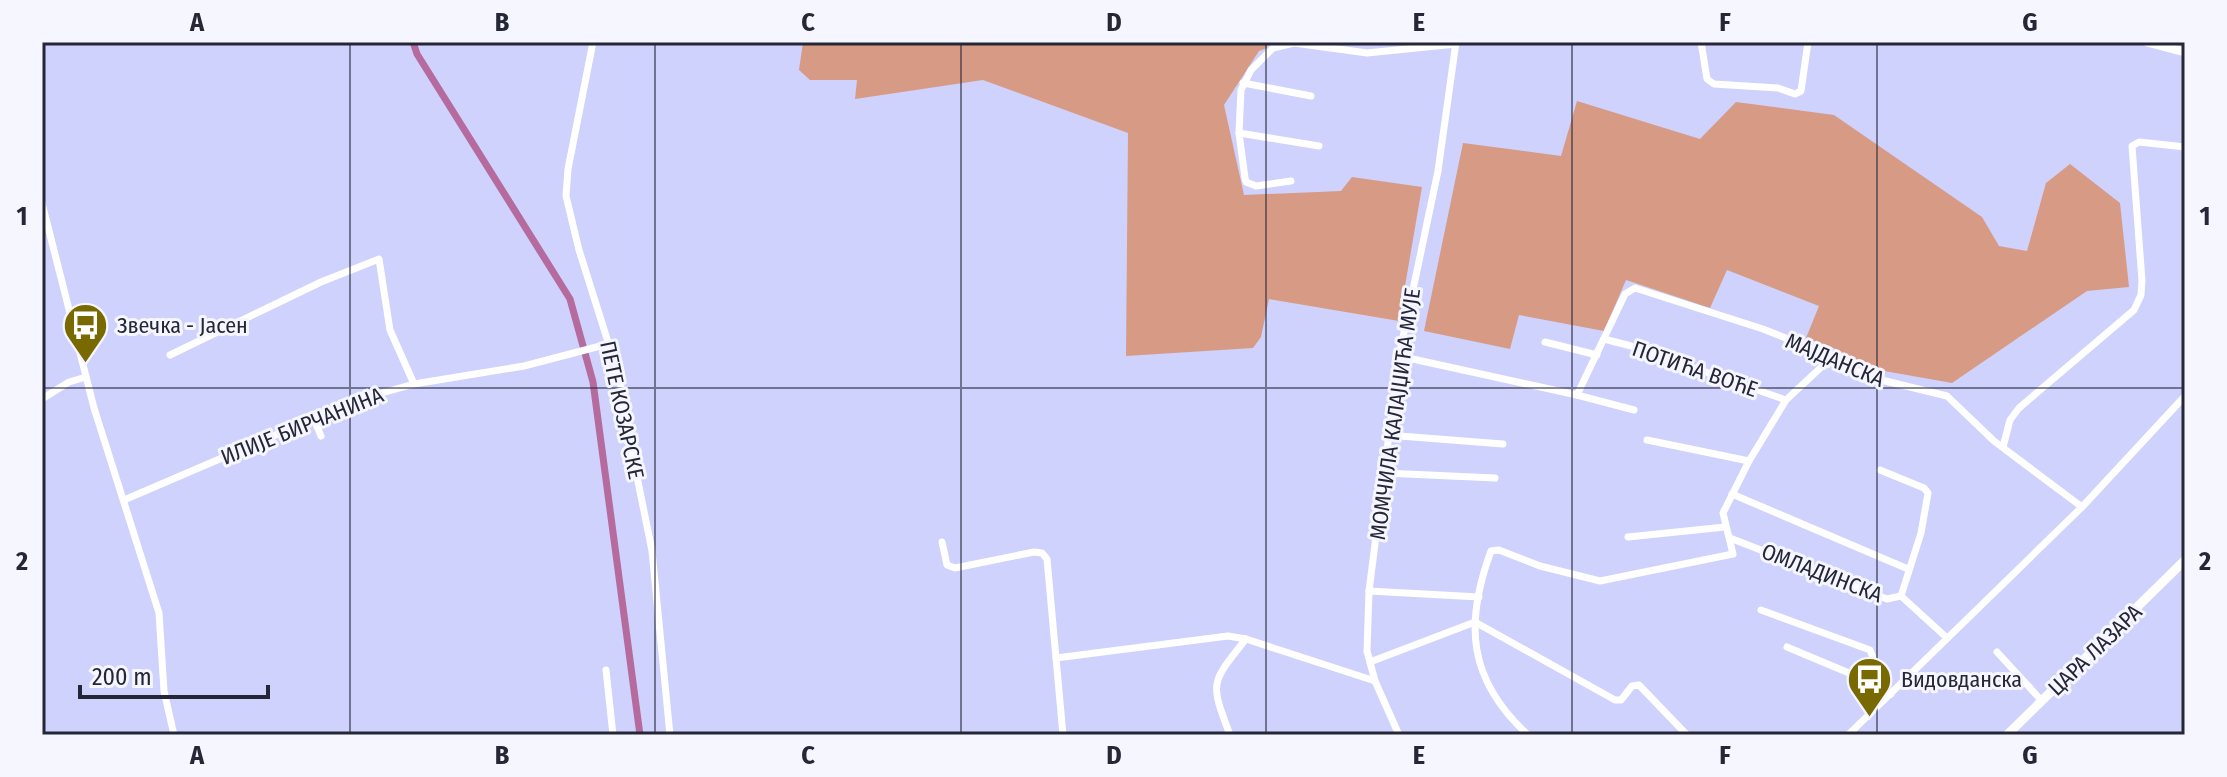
<svg xmlns="http://www.w3.org/2000/svg" width="2227" height="777" font-family="'Fira Sans Condensed',sans-serif">
	<style>
		.green { fill: #d79b85 }
		.lines { fill: none; stroke-linecap: round; stroke-linejoin: round }
		.canal { stroke: #b56b9d; stroke-width: 7 }
		.minor { stroke: #fff; stroke-width: 7 }
		.major { stroke: #fff; stroke-width: 9 }
		.grid { fill: none; stroke: #252737; stroke-width: 2; stroke-opacity: 0.55 }
		.labels { text-anchor: middle; dominant-baseline: central; stroke-width: 6; stroke-linejoin: round; paint-order: stroke }
		.poi-label { font-size: 22px; fill: #252737; stroke: #f5f6ff; text-anchor: start }
		.street-label { font-size: 22px; fill: #252737; stroke: #f5f6ff }
		.neatline { fill: none; stroke: #252737; stroke-width: 3 }
		.grid-label { font-size: 26px; text-anchor: middle; font-weight: bold; fill: #252737 }
	</style>
	<rect width="100%" height="100%" fill="#ced2fc"/>
	<!-- green -->
	<g class="green">
		<polygon points="803,42 1267,42 1267,48 1259,51 1224,105 1244,195 1341,191 1352,177 1422,187 1399,321 1269,299 1261,337 1253,348 1126,356 1128,133 983,80 855,99 857,80 810,80 799,70"/>
		<polygon points="1577,101 1700,139 1736,102 1834,115 1982,217 1999,246 2027,251 2046,183 2070,164 2120,203 2129,287 2087,291 1952,383 1873,369 1836,349 1806,338 1819,306 1727,270 1710,308 1626,280 1604,331 1519,315 1510,349 1424,331 1463,143 1561,156"/>
	</g>
	<g class="lines">
		<!-- canal -->
		<polyline class="canal" points="413,42 417,54 570,299 593,382 640,735"/>
		<!-- minor -->
		<g class="minor">
			<polyline points="593,42 568,169 566,196 579,250 620,380 623,407 652,551 670,735"/>
			<polyline points="1701,42 1707,79 1714,84 1778,88 1795,94 1801,91 1808,42"/>
			<polyline points="1243,83 1311,96"/>
			<polyline points="1239,133 1319,146"/>
			<polyline points="1291,181 1256,186 1246,182 1245,178 1239,133 1241,90 1251,70 1273,48 1294,43 1367,53 1456,44"/>
			<polyline points="42,203 94,408 159,613 164,691 174,735"/>
			<polyline points="1604,339 1631,346 1786,400"/>
			<polyline points="1545,342 1597,355"/>
			<polyline points="170,355 321,282 379,259 390,330 414,384"/>
			<polyline points="1399,356 1577,395 1625,294 1635,288 1763,329 1801,344 1869,377 1947,396 1994,441 2082,507"/>
			<polyline points="1577,395 1634,410"/>
			<polyline points="42,399 69,382 86,377"/>
			<polyline points="313,417 321,436"/>
			<polyline points="1387,435 1503,444"/>
			<polyline points="2003,447 2010,420 2019,408 2134,310 2141,295 2142,281 2132,146 2139,142 2185,147"/>
			<polyline points="1749,461 1786,400 1830,359"/>
			<polyline points="1880,470 1924,488 1928,493 1921,533 1901,596"/>
			<polyline points="1384,473 1495,478"/>
			<polyline points="1732,494 1908,569"/>
			<polyline points="124,500 357,400 414,384 524,366 608,344"/>
			<polyline points="1628,537 1725,527"/>
			<polyline points="1730,538 1887,599 1901,596"/>
			<polyline points="942,542 947,565 955,568 1034,552 1042,553 1047,559 1063,735"/>
			<polyline points="1369,591 1479,597"/>
			<polyline points="1901,596 1947,638"/>
			<polyline points="1761,610 1870,650 1874,660 1868,681"/>
			<polyline points="1787,647 1868,681 1891,694"/>
			<polyline points="1997,652 2042,701"/>
			<polyline points="1056,658 1228,636 1246,639 1375,681"/>
			<polyline points="1370,662 1475,622 1615,700 1621,700 1632,686 1639,685 1687,735"/>
			<polyline points="606,670 613,735"/>
			<path d="M1230 735C1210 682 1210 684 1246 639"/>
			<polyline points="1399,735 1375,681 1367,651 1369,591 1399,356 1438,171 1456,42"/>
			<path d="M1528 735C1468 680 1464 624 1491 551L1499 550 1540 566 1600 581 1733 554 1723 513 1749 461 1647 440"/>
			<polyline points="1848,735 2082,507 2185,396"/>
		</g>
		<!-- major -->
		<g class="major">
			<polyline points="2147,42 2185,52"/>
			<polyline points="2007,735 2185,560"/>
		</g>
	</g>
	<!-- grid -->
	<path class="grid" d="M350 42V735M655 42V735M961 42V735M1266 42V735M1572 42V735M1877 42V735M42 388H2185"/>
	<!-- icons -->
	<defs>
		<symbol id="bus-pin" viewBox="-11 -11 22 30"><path d="M0 17L-7.5 6A9.5 9.5 0 1 1 7.5 6Z" fill="#786a01" stroke="#f5f6ff"/><path d="M-5-6H5V4H4V6H2V4H-2V6H-4V4H-5ZM-3.5-4V0h7V-4ZM-3.5 1.2v1.5H-2V1.2ZM2 1.2v1.5H3.5V1.2Z" fill="#fff"/></symbol>
	</defs>
	<g fill-rule="evenodd">
		<use href="#bus-pin" x="60" y="300" width="51" height="69"/>
		<use href="#bus-pin" x="1844" y="654" width="51" height="69"/>
	</g>
	<g class="labels">
		<!-- poi labels -->
		<g class="poi-label">
			<text x="117" y="325">Звечка - Јасен</text>
			<text x="1901" y="679">Видовданска</text>
		</g>
		<!-- street labels -->
		<g class="street-label">
			<text transform="translate(1835 360) rotate(23)">МАЈДАНСКА</text>
			<text transform="translate(1695 369) rotate(19)">ПОТИЋА ВОЋЕ</text>
			<text transform="translate(622 410) rotate(78)">ПЕТЕ КОЗАРСКЕ</text>
			<text transform="translate(1395 414) rotate(-82)">МОМЧИЛА КАЛАЈЏИЋА МУЈЕ</text>
			<text transform="translate(302 426) rotate(-22)">ИЛИЈЕ БИРЧАНИНА</text>
			<text transform="translate(1822 573) rotate(21)">ОМЛАДИНСКА</text>
			<text transform="translate(2095 650) rotate(-44)">ЦАРА ЛАЗАРА</text>
		</g>
	</g>
	<!-- border -->
	<rect width="2227" height="777" fill="none" stroke="#f5f6ff" stroke-width="88"/>
	<!-- scale -->
	<path d="M80 685v12h188v-12" fill="none" stroke="#252737" stroke-width="4"/>
	<text x="92" y="685" font-size="24" fill="#252737" stroke="#f5f6ff" stroke-width="6" paint-order="stroke">200 m</text>
	<rect x="44" y="44" width="2139" height="689" class="neatline"/>
	<g class="grid-label">
		<text x="197" y="31">A</text>
		<text x="502" y="31">B</text>
		<text x="808" y="31">C</text>
		<text x="1114" y="31">D</text>
		<text x="1419" y="31">E</text>
		<text x="1725" y="31">F</text>
		<text x="2030" y="31">G</text>
		<text x="22" y="225">1</text>
		<text x="2205" y="225">1</text>
		<text x="22" y="570">2</text>
		<text x="2205" y="570">2</text>
		<text x="197" y="764">A</text>
		<text x="502" y="764">B</text>
		<text x="808" y="764">C</text>
		<text x="1114" y="764">D</text>
		<text x="1419" y="764">E</text>
		<text x="1725" y="764">F</text>
		<text x="2030" y="764">G</text>
	</g>
</svg>
